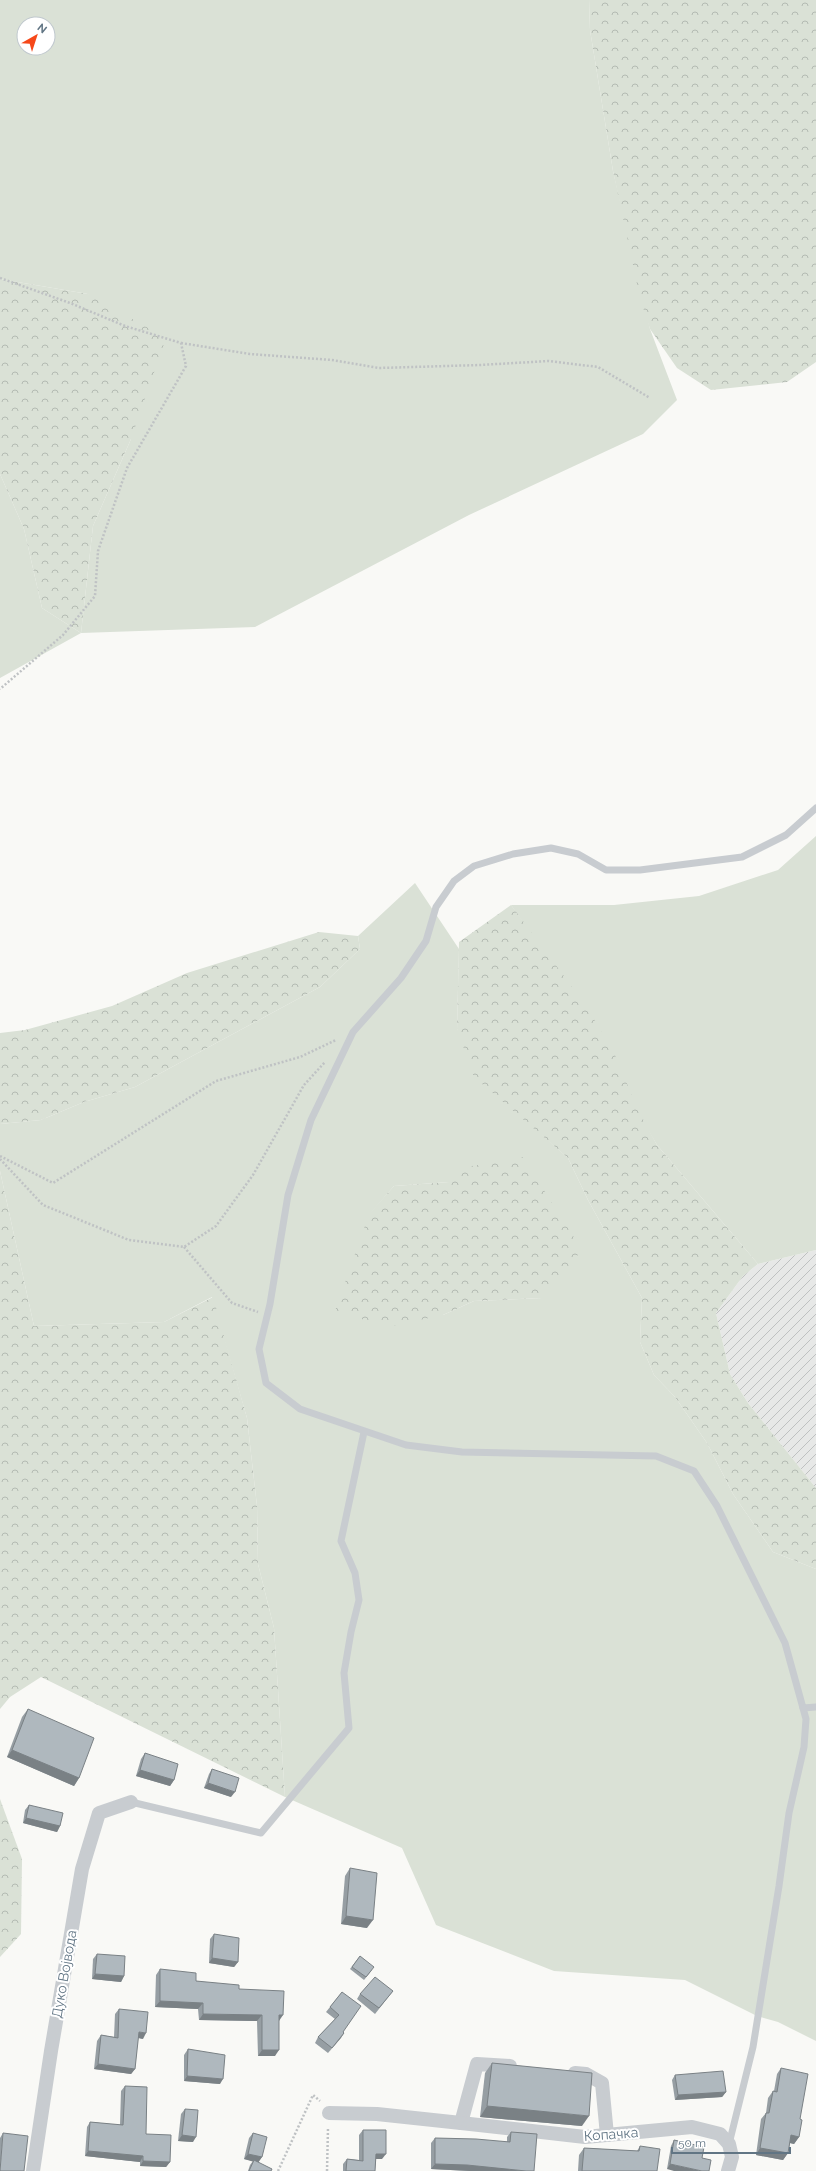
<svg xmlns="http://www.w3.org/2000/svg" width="816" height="2171" font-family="Raleway,sans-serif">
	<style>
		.industrial { fill: url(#industrial-furrows) }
		.green { fill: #dae1d6; fill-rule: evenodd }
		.forest { fill: url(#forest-crowns) }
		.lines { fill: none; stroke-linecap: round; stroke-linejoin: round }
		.path { stroke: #bfc2c4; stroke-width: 2.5; stroke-dasharray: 2 2; stroke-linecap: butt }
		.lane { stroke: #c8ccd0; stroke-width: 7 }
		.street { stroke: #c8ccd0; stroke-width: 14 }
		.wall { fill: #969ea3 }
		.shaded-wall { fill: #7a8185 }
		.building { fill: #afb8be; stroke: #7a8185 }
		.labels { text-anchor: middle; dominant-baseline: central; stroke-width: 4; stroke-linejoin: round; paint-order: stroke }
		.street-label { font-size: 14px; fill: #617584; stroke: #fff }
	</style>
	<defs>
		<pattern id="industrial-furrows" width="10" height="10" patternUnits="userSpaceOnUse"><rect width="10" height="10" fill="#e7e8e7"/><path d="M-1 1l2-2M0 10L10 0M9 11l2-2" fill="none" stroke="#bfc1c1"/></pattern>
		<pattern id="forest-crowns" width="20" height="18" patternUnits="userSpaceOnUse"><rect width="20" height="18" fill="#dae1d6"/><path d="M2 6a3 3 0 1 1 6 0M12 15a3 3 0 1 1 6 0" fill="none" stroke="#b4bbb3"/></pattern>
	</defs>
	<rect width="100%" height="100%" fill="#f9f9f6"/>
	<!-- industrial -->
	<polygon class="industrial" points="816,1250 816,1488 748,1403 730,1374 716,1313 743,1276 758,1264"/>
	<!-- green -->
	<g class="green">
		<path d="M0 0H589L590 30 613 171 650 329 677 400 643 434 469 515 255 627 81 633 0 678V474L24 529 42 608 81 633 93 526 131 439 88 294 0 279ZM24 24H48V48H24Z"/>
		<polygon points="816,836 816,1250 758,1264 657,1145 545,954 511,905 614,905 699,896 778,870"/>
		<path d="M415 883 459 949 457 1029 531 1125 568 1158 588 1200 642 1298 640 1342 654 1375 675 1397 707 1443 733 1494 773 1552 816 1569V2041L778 2022 757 2016 685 1980 554 1971 436 1925 402 1848 285 1797 274 1628 258 1564 257 1506 247 1418 212 1297 164 1322 34 1326 0 1171V1124L41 1120 84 1102 135 1087 320 987 360 949 358 936ZM449 1182 542 1298 474 1301 443 1315 369 1215 394 1186Z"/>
	</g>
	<!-- forest -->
	<g class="forest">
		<polygon points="589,0 816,0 816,362 787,382 711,390 677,368 650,329 640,298 613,171 590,30"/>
		<polygon points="0,279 88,294 166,338 131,439 93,526 81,633 42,608 24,529 0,474"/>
		<polygon points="511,905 587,1007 615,1055 638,1110 657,1145 758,1264 743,1276 716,1313 730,1374 748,1403 816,1488 816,1569 773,1552 733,1494 707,1443 675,1397 654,1375 640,1342 642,1298 588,1200 568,1158 474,1077 457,1029 459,942"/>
		<polygon points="319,932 358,936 360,949 320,987 135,1087 84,1102 41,1120 0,1124 0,1033 25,1030 112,1006 187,973"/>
		<polygon points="523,1157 582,1250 542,1298 474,1301 443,1315 388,1327 335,1311 369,1214 394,1186 449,1182 472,1166"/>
		<polygon points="0,1171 34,1326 164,1322 213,1297 247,1418 257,1506 258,1564 274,1628 285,1797 41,1677 10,1697 0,1709"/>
		<polygon points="0,1799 22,1859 21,1934 0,1957"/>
	</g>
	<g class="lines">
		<!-- path -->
		<g class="path">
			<polyline points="0,278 70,303 125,326 181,343 186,366 127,468 98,551 95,596 63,635 0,689"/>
			<polyline points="181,343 250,354 332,360 379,368 480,365 549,361 598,367 650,398"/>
			<polyline points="0,1156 53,1183 216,1081 300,1057 336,1040"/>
			<polyline points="0,1159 43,1205 129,1240 184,1247 216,1226 253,1175 304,1085 325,1062"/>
			<polyline points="184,1247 232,1303 258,1312"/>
			<polyline points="278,2171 313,2095 320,2101"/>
			<polyline points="327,2171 328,2128"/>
		</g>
		<!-- lane -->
		<g class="lane">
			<polyline points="816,808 786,835 742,857 640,870 606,870 578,854 551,848 513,854 474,866 454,881 436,907 426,941 401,978 353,1032 311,1120 288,1195 270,1304 259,1349 266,1383 300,1409 406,1445 462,1452 656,1456 694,1471 717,1506 785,1643 803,1708 816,1707"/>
			<polyline points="131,1802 261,1833 349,1728 344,1673 351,1632 359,1600 355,1573 341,1541 364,1432"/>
			<polyline points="729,2144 753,2047 779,1886 789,1813 804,1747 806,1719 803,1708"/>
		</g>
		<!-- street -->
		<g class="street">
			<polyline points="575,2073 586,2074 602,2083 607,2135"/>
			<polyline points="329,2113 377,2114 461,2123 477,2064 510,2066"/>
			<polyline points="461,2123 585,2137 692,2127 720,2134 729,2144 732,2157 728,2171"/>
			<polyline points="33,2171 51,2051 82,1869 99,1813 131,1802"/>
		</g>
	</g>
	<!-- wall -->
	<g class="wall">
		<polygon points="28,1709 79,1778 74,1786 7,1757 22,1717"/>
		<polygon points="145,1753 174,1780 170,1786 136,1776 141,1759"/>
		<polygon points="212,1769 231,1797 204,1788 209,1774"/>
		<polygon points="29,1805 60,1826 57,1832 23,1823 25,1810"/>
		<polygon points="350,1868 367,1928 341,1924 345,1876"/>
		<polygon points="214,1934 238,1962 234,1967 209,1963 210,1939"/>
		<polygon points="97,1954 124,1976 121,1982 92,1979 93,1959"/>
		<polygon points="360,1956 372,1970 364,1980 350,1969"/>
		<polygon points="160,1969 196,1981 239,1989 279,2021 275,2056 258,2056 257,2021 199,2020 198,2009 155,2007 156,1975"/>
		<polygon points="393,1991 375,2014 357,1999 360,1994"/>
		<polygon points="342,1992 343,2032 344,2033 328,2053 315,2043 318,2037 335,2019 326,2012"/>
		<polygon points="119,2009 143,2039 138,2038 135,2069 131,2074 94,2069 97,2041 101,2035 114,2037 115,2014"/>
		<polygon points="188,2049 220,2084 184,2081 184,2055"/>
		<polygon points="492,2063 582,2126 480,2117 485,2073"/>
		<polygon points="781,2068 800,2119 799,2137 794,2144 790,2143 788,2153 783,2160 756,2155 761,2119 766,2113 768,2098 773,2091 774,2091 777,2074"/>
		<polygon points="675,2075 726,2092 722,2097 675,2100 672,2080"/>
		<polygon points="125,2086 146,2134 170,2162 166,2167 140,2166 140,2162 85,2156 87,2127 90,2122 120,2125 121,2091"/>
		<polygon points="185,2109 193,2142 178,2141 181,2114"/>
		<polygon points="363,2130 382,2159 376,2159 375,2171 343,2171 343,2164 347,2159 359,2160 359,2135"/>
		<polygon points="511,2132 534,2171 470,2171 431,2169 431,2143 435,2138 507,2142 507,2137"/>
		<polygon points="3,2133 0,2171 0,2138"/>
		<polygon points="253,2133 262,2157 258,2162 271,2171 248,2171 250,2165 253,2161 244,2159 249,2138"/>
		<polygon points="674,2140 704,2147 667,2169 671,2146"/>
		<polygon points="640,2146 657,2171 578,2171 579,2155 584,2148 637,2151"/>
	</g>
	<!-- shaded-wall -->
	<g class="shaded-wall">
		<polygon points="12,1750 79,1778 74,1786 7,1757"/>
		<polygon points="140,1770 174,1780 170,1786 136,1776"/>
		<polygon points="208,1783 235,1792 231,1797 204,1788"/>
		<polygon points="26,1818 60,1826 57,1832 23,1823"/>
		<polygon points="346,1916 373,1920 367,1928 341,1924"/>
		<polygon points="212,1958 238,1962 234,1967 209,1963"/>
		<polygon points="95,1974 124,1976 121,1982 92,1979"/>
		<polygon points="160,2001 203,2003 198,2009 155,2007"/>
		<polygon points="203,2014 262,2015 257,2021 199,2020"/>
		<polygon points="279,2015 283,2015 279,2021"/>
		<polygon points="139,2032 146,2033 143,2039 135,2037"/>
		<polygon points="344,2033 341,2038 328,2053"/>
		<polygon points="262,2050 279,2050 275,2056 258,2056"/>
		<polygon points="98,2064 135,2069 131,2074 94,2069"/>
		<polygon points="187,2076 223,2079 220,2084 184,2081"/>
		<polygon points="726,2092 722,2097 675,2100 678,2095"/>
		<polygon points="487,2106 589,2116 582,2126 480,2117"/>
		<polygon points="182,2135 196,2137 193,2142 178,2141"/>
		<polygon points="791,2135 799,2137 794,2144 786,2142"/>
		<polygon points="760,2148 788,2153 783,2160 756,2155"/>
		<polygon points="88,2151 143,2156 140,2162 85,2156"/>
		<polygon points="248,2154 262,2157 258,2163 244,2159"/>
		<polygon points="376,2154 386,2154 382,2159 372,2159"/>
		<polygon points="143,2161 170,2162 166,2167 140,2166"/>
		<polygon points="435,2164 467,2165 526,2171 470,2171 431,2169"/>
		<polygon points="670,2164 702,2171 674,2171 667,2169"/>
	</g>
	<!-- building -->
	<g class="building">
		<polygon points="28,1709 94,1738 79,1778 12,1750"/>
		<polygon points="145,1753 178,1764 174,1780 140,1770"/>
		<polygon points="212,1769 239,1778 235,1792 208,1783"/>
		<polygon points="29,1805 63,1813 60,1826 26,1818"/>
		<polygon points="350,1868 377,1873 373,1920 346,1916"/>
		<polygon points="214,1934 239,1938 238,1962 212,1958"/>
		<polygon points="97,1954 125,1956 124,1976 95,1974"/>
		<polygon points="360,1956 374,1967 366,1977 352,1967"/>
		<polygon points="160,1969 196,1973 196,1981 239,1985 239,1989 284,1991 283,2015 279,2015 279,2050 262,2050 262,2015 203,2014 203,2003 160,2001"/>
		<polygon points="375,1977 393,1991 379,2008 360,1994"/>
		<polygon points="342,1992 361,2006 343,2032 344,2033 332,2048 318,2037 339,2015 330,2007"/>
		<polygon points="119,2009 148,2012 146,2033 139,2032 135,2069 98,2064 101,2035 118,2038"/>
		<polygon points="188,2049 225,2055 223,2079 187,2076"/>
		<polygon points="492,2063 592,2073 589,2116 487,2106"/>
		<polygon points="781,2068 808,2074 800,2119 802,2120 799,2137 791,2135 788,2153 760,2148 766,2113 769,2113 773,2091 777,2092"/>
		<polygon points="723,2071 726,2092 678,2095 675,2075"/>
		<polygon points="125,2086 147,2087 146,2134 171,2135 170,2162 143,2161 143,2156 88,2151 90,2122 123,2125"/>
		<polygon points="185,2109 198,2110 196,2137 182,2135"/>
		<polygon points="363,2130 386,2130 386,2154 376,2154 375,2171 346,2171 347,2159 363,2161"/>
		<polygon points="511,2132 537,2134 534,2171 526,2171 467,2165 435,2164 435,2138 476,2139 510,2142"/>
		<polygon points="3,2133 28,2136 24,2171 0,2171"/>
		<polygon points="253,2133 267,2137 262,2157 248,2154"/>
		<polygon points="674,2140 704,2147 702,2158 711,2160 709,2171 702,2171 670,2164"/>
		<polygon points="640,2146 660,2149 657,2171 582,2171 584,2148 639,2151"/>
		<polygon points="254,2160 272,2169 271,2171 249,2171"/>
	</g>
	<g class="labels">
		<!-- street labels -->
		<g class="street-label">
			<text transform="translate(64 1974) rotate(-80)">Дуко Војвода</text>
			<text transform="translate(611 2134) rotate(-4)">Копачка</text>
		</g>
	</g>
	<!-- north arrow -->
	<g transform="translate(36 36) rotate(39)"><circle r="19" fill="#ffffff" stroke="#c0c8ce"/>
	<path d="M0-3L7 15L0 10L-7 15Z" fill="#f64819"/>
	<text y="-6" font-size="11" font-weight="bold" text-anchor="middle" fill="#617584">N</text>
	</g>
	<!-- scale -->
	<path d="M672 2147v6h118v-6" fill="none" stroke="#617584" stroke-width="2"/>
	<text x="678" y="2147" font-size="12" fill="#617584" stroke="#ffffff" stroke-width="3" paint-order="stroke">50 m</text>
</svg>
